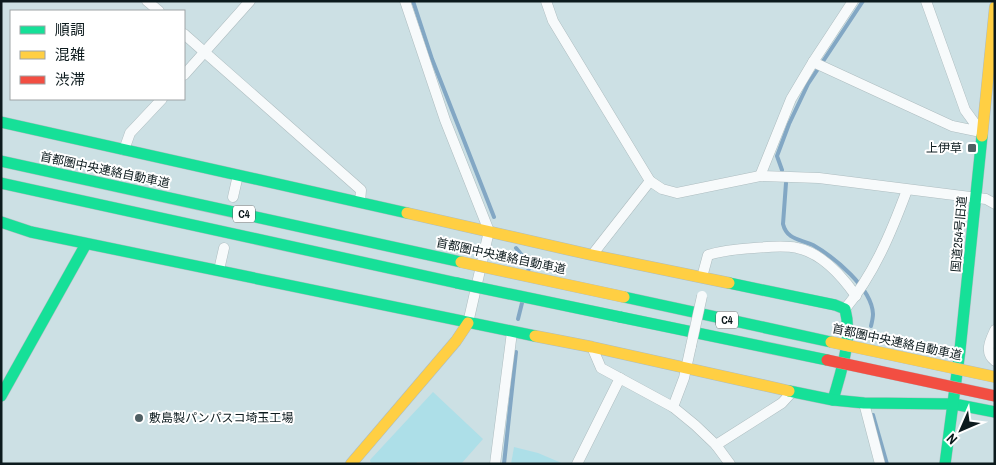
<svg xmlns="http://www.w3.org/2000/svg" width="996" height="465" font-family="'Archivo Narrow','Noto Sans JP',sans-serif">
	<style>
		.green { fill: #addfe8 }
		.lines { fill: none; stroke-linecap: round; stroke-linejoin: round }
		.stream { stroke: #82a7c4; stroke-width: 4 }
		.street-casing { stroke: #aebdc0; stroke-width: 11 }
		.fast-casing { stroke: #aebdc0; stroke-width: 12 }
		.slow-casing { stroke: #aebdc0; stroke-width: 12 }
		.street { stroke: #f7fafb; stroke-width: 10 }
		.fast { stroke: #16e098; stroke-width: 11 }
		.slow { stroke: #ffcf43; stroke-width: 11 }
		.street-bridge-casing { stroke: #aebdc0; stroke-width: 11; stroke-linecap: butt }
		.fast-bridge-casing { stroke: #b3bdc0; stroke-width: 12; stroke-linecap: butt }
		.slow-bridge-casing { stroke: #b3bdc0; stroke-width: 12; stroke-linecap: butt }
		.jam-bridge-casing { stroke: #b3bdc0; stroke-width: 12; stroke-linecap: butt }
		.street-bridge { stroke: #f7fafb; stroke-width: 10 }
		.fast-bridge { stroke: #16e098; stroke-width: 11 }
		.slow-bridge { stroke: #ffcf43; stroke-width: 11 }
		.jam-bridge { stroke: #f24e42; stroke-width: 11 }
		.poi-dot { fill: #4f5f63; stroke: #fff; stroke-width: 2 }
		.labels { text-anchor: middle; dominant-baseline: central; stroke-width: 4; stroke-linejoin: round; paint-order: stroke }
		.shield { fill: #fff; stroke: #555f61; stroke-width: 1 }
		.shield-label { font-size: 11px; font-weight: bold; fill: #0c1a1d }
		.poi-label { font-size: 12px; fill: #0c1a1d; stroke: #fff; text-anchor: end }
		.street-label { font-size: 12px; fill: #0c1a1d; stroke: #fff }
	</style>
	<rect width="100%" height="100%" fill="#cce0e4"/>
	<!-- green -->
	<g class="green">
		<polygon points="433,392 483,439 461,464 417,462 416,464 371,464 370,460"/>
		<polygon points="514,447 538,453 564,464 511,464"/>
	</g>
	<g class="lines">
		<!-- stream -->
		<g class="stream">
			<polyline points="413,1 432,59 494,217"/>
			<polyline points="782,170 777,156 789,124 808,84 863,1"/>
			<path d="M786 183 783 224C787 240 800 239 813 245 834 257 872 288 873 314 873 318 872 322 871 326"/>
			<polyline points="516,248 530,265 528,271"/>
			<polyline points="518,319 522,303"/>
			<polyline points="873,415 887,464"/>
			<polyline points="504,464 516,352"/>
		</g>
		<defs>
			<g id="street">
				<polyline points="147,1 159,11"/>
				<polyline points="405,1 445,120 489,231 468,323"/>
				<polyline points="546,1 553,21 650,181 662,189 677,193 760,176 819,178 986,199 995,204"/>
				<polyline points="184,34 361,190 360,202"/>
				<polyline points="813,62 952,126 981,132 965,110 926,1"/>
				<polyline points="184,75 250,1"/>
				<polyline points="124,150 130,133 162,99"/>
				<polyline points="760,176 791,99 813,62 853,1"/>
				<polyline points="233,197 238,175"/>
				<polyline points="592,255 650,181"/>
				<polyline points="219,270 224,248"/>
				<path d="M702 277 708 255C724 250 738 249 754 248 768 247 784 245 797 248 822 253 842 276 856 296"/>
				<path d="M845 309C874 274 891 233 907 190"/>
				<path d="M995 330C990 341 984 352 995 361"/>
				<polyline points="592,347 601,368 673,407 695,425 716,445 730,464"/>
				<polyline points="864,403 880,464"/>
				<polyline points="673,407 684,378 691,346"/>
				<polyline points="716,445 782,403 792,392"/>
				<polyline points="495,464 512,332"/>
				<polyline points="577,464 620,378"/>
			</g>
			<g id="fast">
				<polyline points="1,122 407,213"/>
				<polyline points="1,161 461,262"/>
				<polyline points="1,183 457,283"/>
				<polyline points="1,222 31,232 535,336"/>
				<path d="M729 283 835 305 845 309C853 339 841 371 833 400"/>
				<polyline points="624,297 831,342"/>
				<polyline points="620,317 827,360"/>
				<polyline points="789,391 833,400 864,403 954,404 995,412"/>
				<polyline points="1,396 86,244"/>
				<polyline points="945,464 960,350 982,136"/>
			</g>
			<g id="slow">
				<polyline points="982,136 995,7"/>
				<polyline points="407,213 592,255 729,283"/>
				<polyline points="535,336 592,347 789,391"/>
				<polyline points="351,464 456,341 468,323"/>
			</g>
		</defs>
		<!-- street casing -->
		<use href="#street" class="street-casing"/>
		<!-- fast casing -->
		<use href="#fast" class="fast-casing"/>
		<!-- slow casing -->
		<use href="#slow" class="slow-casing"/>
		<!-- street -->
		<use href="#street" class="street"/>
		<!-- fast -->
		<use href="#fast" class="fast"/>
		<!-- slow -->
		<use href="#slow" class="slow"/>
		<defs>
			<polyline id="street-bridge" points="691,346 702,296"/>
			<polyline id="fast-bridge" points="457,283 620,317"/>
			<g id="slow-bridge">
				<polyline points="461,262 624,297"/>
				<polyline points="831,342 995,377"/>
			</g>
			<polyline id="jam-bridge" points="827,360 995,396"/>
		</defs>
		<!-- street-bridge casing -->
		<use href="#street-bridge" class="street-bridge-casing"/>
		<!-- fast-bridge casing -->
		<use href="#fast-bridge" class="fast-bridge-casing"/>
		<!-- slow-bridge casing -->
		<use href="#slow-bridge" class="slow-bridge-casing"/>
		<!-- jam-bridge casing -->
		<use href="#jam-bridge" class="jam-bridge-casing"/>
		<!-- street-bridge -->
		<use href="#street-bridge" class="street-bridge"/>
		<!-- fast-bridge -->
		<use href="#fast-bridge" class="fast-bridge"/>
		<!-- slow-bridge -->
		<use href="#slow-bridge" class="slow-bridge"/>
		<!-- jam-bridge -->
		<use href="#jam-bridge" class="jam-bridge"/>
	</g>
	<!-- markers -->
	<g class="poi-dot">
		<rect x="967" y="143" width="10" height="10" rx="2.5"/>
		<circle cx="139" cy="418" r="5"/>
	</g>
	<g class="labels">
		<!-- shield labels -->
		<g class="shield">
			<rect x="233" y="205.5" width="22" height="17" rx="4"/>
			<rect x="716" y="311.5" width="22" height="17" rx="4"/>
		</g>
		<g class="shield-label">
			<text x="244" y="214">C4</text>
			<text x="727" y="320">C4</text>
		</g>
		<!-- poi labels -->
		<g class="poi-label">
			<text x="962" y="148">上伊草</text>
			<text x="149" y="418" text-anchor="start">敷島製パンパスコ埼玉工場</text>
		</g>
		<!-- street labels -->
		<g class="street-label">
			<text transform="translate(105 170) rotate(12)">首都圏中央連絡自動車道</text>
			<text transform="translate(959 234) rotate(-85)">国道254号旧道</text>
			<text transform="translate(501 256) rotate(12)">首都圏中央連絡自動車道</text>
			<text transform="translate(897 342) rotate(12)">首都圏中央連絡自動車道</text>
		</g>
	</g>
	<!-- border -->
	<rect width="996" height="465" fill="none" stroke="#0c1a1d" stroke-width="5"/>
	<!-- legend -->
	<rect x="10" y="10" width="175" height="90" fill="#ffffff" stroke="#9ea3a5"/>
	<rect x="20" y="26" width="25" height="8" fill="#16e098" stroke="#9ea3a5"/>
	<text x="55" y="35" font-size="15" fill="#0c1a1d">順調</text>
	<rect x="20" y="51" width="25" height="8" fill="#ffcf43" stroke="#9ea3a5"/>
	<text x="55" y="60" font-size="15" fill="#0c1a1d">混雑</text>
	<rect x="20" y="76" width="25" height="8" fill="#f24e42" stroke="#9ea3a5"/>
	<text x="55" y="85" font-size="15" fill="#0c1a1d">渋滞</text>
	<!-- north arrow -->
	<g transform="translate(961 430) rotate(225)" stroke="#ffffff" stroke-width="4" paint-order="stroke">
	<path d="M0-4L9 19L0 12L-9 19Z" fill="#0c1a1d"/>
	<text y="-8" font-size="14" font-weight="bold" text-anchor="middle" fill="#0c1a1d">N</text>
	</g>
</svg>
